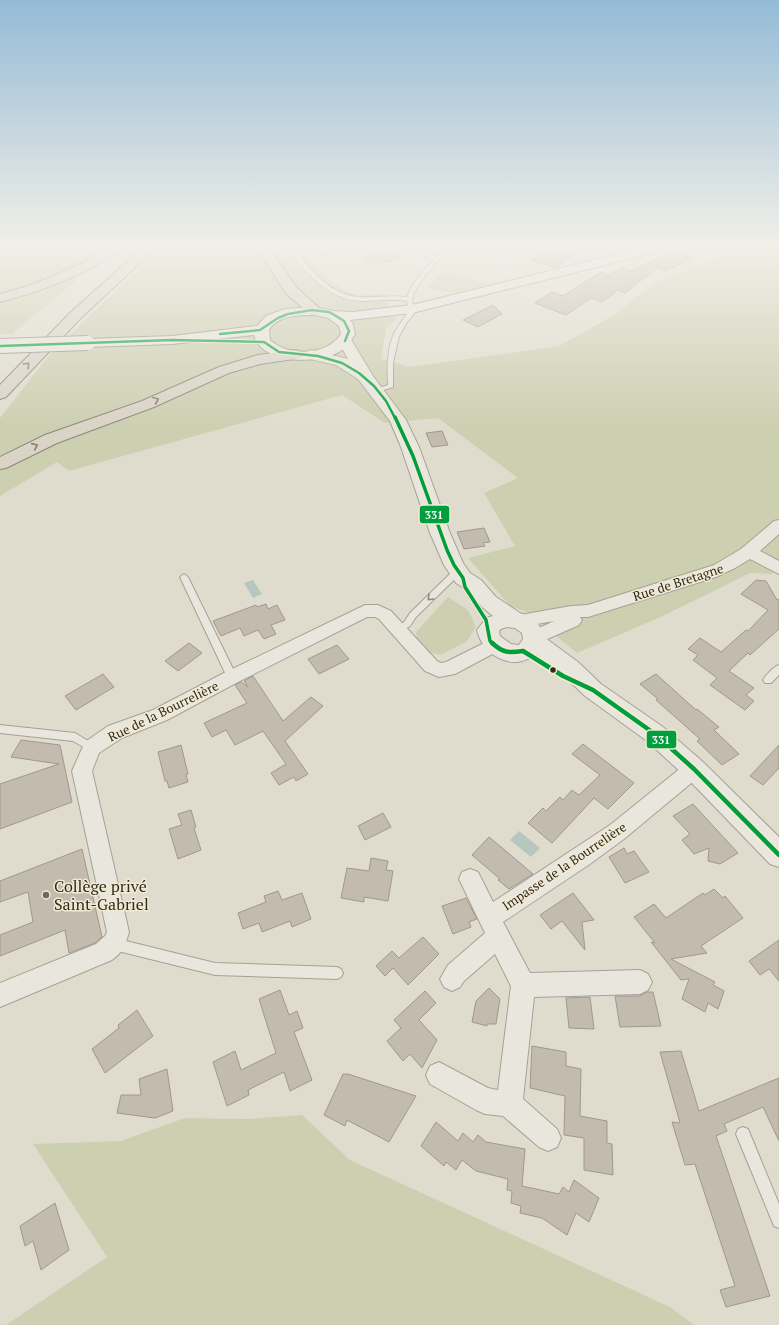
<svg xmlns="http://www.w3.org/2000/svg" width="779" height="1325" font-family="'PT Serif',serif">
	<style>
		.green { fill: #cdcfb1 }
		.water { fill: #b7c6be }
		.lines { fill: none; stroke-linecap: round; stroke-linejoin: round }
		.stream { stroke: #b7c6be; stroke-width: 3.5 }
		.building { fill: #c3bbae; stroke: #a0988d }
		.service-casing { stroke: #a5a196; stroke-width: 2 }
		.minor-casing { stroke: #a5a196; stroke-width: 2 }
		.tertiary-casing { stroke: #a5a196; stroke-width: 2 }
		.secondary-casing { stroke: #959086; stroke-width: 2 }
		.trunk-casing { stroke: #8b877d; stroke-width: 2 }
		.service { fill: #e9e6dd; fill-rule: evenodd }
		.minor { fill: #e9e6dd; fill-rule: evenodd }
		.tertiary { fill: #e9e6dd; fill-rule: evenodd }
		.secondary { fill: #e9e6dd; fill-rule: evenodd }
		.trunk { fill: #dad4c7; fill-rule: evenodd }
		.secondary-bridge-casing { stroke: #959086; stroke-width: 16; stroke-linecap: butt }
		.secondary-bridge { stroke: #e9e6dd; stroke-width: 14 }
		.bus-1-far2-casing { stroke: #f1ead4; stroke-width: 4.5 }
		.bus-1-far1-casing { stroke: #f1ead4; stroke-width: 6 }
		.bus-1-casing { stroke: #f1ead4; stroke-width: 8 }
		.bus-1-far2 { stroke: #009e3d; stroke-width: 2.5 }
		.bus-1-far1 { stroke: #009e3d; stroke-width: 3.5 }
		.bus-1 { stroke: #009e3d; stroke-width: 4.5 }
		.oneway { stroke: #867f73 }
		.oneway2 { stroke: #8e887e }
		.bus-dot { fill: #332a1f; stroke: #f1ead4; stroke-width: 1.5 }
		.poi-dot { fill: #70685c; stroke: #f1ead4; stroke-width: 1.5 }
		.labels { text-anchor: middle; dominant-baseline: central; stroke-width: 3; stroke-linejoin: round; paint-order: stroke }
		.street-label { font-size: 13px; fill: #332a1f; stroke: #f1ead4 }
		.near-poi-label { font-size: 16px; fill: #332a1f; stroke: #f1ead4; text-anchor: start }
		.line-badge { stroke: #f1ead4; stroke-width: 1.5 }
		.badge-label { font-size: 11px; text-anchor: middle; font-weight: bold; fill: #fff }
	</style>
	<rect width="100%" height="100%" fill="#e0dccd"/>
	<!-- green -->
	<g class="green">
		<polygon points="0,244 116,244 74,269 76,281 12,334 0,334"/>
		<path d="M164 244H297C310 259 333 288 353 294 361 296 372 294 381 294L396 320 386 328 381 359 410 367 559 346 614 315 648 288 696 266H701L726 254 704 244H779V564L772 574 750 573 665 615 577 653 527 612 510 606 468 558 515 546 484 493 518 478 438 418 385 423 342 395 69 471 57 462 0 496V418L50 354Z"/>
		<polygon points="442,272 487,284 454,293 427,288"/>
		<polygon points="448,597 468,610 476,627 467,641 441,655 431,653 417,640 416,632"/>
		<polygon points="302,1115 350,1160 670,1307 694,1325 6,1325 107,1257 33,1144 121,1141 185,1118 247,1119"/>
	</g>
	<!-- water -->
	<g class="water">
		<polygon points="253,580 262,594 253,598 244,583"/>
		<polygon points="519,831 540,848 531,857 510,840"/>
	</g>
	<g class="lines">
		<!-- stream -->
		<polyline class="stream" points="315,257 318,255 353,249 363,244"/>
	</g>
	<!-- building -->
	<g class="building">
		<polygon points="375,244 413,244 397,260 376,263 365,261"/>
		<polygon points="551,246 576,253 556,268 532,260"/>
		<polygon points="677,250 693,258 665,271 658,267 625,293 618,290 602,302 591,298 566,315 535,303 552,292 563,296 601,272 608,275 623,268 630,271"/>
		<polygon points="493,305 502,314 478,327 463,320"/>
		<polygon points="442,431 448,445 432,447 426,433"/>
		<polygon points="484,528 490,542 483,543 485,546 464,549 457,532"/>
		<polygon points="756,580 766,581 777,600 779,599 779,629 750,655 748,653 729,671 754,688 746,695 754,701 745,710 710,685 717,678 693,660 698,655 688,649 700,638 721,652 746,630 748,631 768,610 741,594"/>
		<polygon points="266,604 268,609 277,605 285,620 271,625 276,634 264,639 258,630 244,636 240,628 221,636 213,621 256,605 257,607"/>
		<polygon points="189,643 202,653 178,671 165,661"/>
		<polygon points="337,645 349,659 319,674 308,659"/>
		<polygon points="103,674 114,687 76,710 65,696"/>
		<polygon points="656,674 696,710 697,709 719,727 714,730 739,754 722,765 697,741 700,739 656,700 658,699 640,684"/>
		<polygon points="253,676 283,721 311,697 323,706 285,741 308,774 296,781 294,777 279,785 271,773 286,764 263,731 235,745 226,730 212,737 204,723 247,703 235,685 241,682 248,687 244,681"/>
		<polygon points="21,740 60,745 72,802 0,829 0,784 59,764 11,757"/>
		<polygon points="583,744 634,783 608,809 594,798 552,843 528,823 543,808 546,811 560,797 563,800 572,790 579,795 600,775 572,754"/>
		<polygon points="181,745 188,774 186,775 188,782 169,788 167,781 165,781 158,752"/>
		<polygon points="779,745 779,768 763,785 750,776"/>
		<polygon points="693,804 738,853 720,864 708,861 709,848 694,854 682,840 690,834 673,816"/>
		<polygon points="191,810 196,827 194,828 201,850 178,859 169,829 182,825 178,814"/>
		<polygon points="383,813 391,827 365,840 358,826"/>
		<polygon points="489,837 507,852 533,874 509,889 498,880 500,879 472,855"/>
		<polygon points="624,848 627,854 634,851 649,872 625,883 609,857"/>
		<polygon points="82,849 102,937 95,943 69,953 65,930 0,956 0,935 33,922 28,892 0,902 0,881"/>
		<polygon points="371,858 388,861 386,870 393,871 388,901 364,897 364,902 341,898 347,868 369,871"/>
		<polygon points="714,889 723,898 725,896 743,918 701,946 707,953 671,959 715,982 713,985 724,991 718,1009 708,1003 705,1012 682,999 689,979 681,980 651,942 655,943 634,917 654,904 666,918 703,893 705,895"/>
		<polygon points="278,891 282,900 302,893 311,919 292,927 290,921 262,932 259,923 243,929 238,913 266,902 264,896"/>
		<polygon points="573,893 594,920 582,922 585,950 562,921 551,929 540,915"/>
		<polygon points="466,898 477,919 469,922 471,927 453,934 442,906"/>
		<polygon points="423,937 439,954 408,985 393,968 385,976 376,966 392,951 399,958"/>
		<polygon points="779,940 779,981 769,969 760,975 749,961"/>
		<polygon points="489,988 500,999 496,1024 487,1024 487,1026 472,1022 476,1001"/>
		<polygon points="280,990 289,1015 297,1011 303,1028 294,1032 312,1080 290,1091 284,1072 248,1090 249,1095 227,1106 213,1062 235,1051 241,1070 276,1053 259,999"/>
		<polygon points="425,991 436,1003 419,1020 437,1040 422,1068 410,1054 403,1061 387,1041 401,1028 394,1020"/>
		<polygon points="646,992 653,992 661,1026 620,1027 615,996 640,996"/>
		<polygon points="590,997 594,1029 569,1028 566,998"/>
		<polygon points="137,1010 153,1036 105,1073 92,1049 119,1028 118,1025"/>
		<polygon points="532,1046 566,1052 566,1066 581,1069 580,1116 607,1121 607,1143 612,1144 613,1175 584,1170 584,1138 564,1135 565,1096 530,1088"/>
		<polygon points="681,1051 699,1111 779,1078 779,1141 763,1107 724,1124 727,1131 716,1136 770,1296 726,1307 720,1290 735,1286 695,1164 685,1165 672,1122 680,1123 660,1052"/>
		<polygon points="167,1069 173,1111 155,1118 117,1113 121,1095 141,1095 139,1079"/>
		<polygon points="343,1074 348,1074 416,1096 389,1142 347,1120 345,1126 324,1115"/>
		<polygon points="436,1122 458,1141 463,1133 473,1142 478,1135 486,1142 525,1149 522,1186 559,1194 563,1187 569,1192 574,1180 599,1198 589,1222 576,1213 567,1235 542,1218 520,1213 521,1206 511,1203 512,1191 507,1190 508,1179 476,1171 462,1160 456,1170 446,1162 444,1166 421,1146"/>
		<polygon points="55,1203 69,1250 41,1270 33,1241 25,1246 20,1226"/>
	</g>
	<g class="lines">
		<defs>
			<g id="service">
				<path d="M285 244H291C307 266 328 295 358 297 375 298 391 295 407 297L413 284 434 259 419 255V253L436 256 446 244H451L424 277 413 294 412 302 415 309 414 314 407 322 399 336 393 363V387L377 392 374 390 388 385C387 368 387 351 393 336 395 330 409 312 409 309 409 306 407 304 407 301 391 298 376 301 360 301 326 299 303 269 285 244Z"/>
				<polygon points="458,568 461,569 462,571 461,573 416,617 410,626 401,632 395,632 394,630 404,622 410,613 455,569"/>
				<polygon points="184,574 188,577 237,677 235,680 229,680 227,677 180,577"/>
				<path d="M779 665V675L771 683H765L763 680C766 675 773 667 779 665Z"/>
				<polygon points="0,725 75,733 95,745 97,748 95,751 92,752 73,741 0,733"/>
				<polygon points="114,938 215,963 337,967 341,969 343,973 341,977 337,979 215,975 114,950 110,948 108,944 110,940"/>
				<polygon points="743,1127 748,1129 779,1204 779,1228 774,1226 736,1134 738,1129"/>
			</g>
			<g id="minor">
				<polygon points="779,520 779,534 760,551 779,561 779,574 750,559 735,568 716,577 588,617 580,617 582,620 579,625 534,645 528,643 525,638 528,633 554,621 520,627 514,626 511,621 514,616 520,615 571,606 588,605 714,565 741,549 774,521"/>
				<path d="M365 605H378L391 611 437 661 441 663 446 662 494 638 500 640 503 645 500 650 455 674 439 677 425 671 379 619 375 617H367L238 682 167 720 122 738 99 753 92 771 129 932C125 946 124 951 112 960L0 1007V983L96 944 105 936 107 932 72 771 85 742 108 726 153 710 226 672Z"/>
				<polygon points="694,760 701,763 704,769 701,775 624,839 590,864 503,922 530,973 640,970 648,974 652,982 648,990 640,994 534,997 523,1099 557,1129 561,1138 557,1147 548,1151 539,1147 503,1116 485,1114 476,1110 430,1084 426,1075 430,1066 439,1062 488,1088 498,1090 511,986 495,954 464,981 460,987 452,991 444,987 440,979 448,965 485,933 459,879 462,872 470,869 478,872 493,902 610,825 687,763"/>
			</g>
			<path id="tertiary" d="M345 337 350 338 373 376 406 420 419 447 450 533 463 563 470 573 481 580 496 597 520 613 533 618 539 625 544 637 578 662 601 684 663 727 703 762 779 837V867L770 864 685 776 647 741 585 696 562 674 536 654 534 657C529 658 522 662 516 662 497 662 481 648 477 630L486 618 493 616 482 607 467 590 456 583 444 565 430 533 401 447 390 421 358 379 336 365 306 358 303 355 306 352 311 350 348 359 338 341 340 338ZM507 627 515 628 522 633 523 639 519 645 511 644 500 636 499 631 501 629Z"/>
			<path id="secondary" d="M658 244H679L677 247 412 313 350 320 353 324 355 334C351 341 347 348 339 352 317 364 262 365 254 335L172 344 88 347 83 346 81 343 83 340 88 339 172 336 257 326 266 316 285 309 314 307 333 311 352 312 412 305ZM314 315 328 318 339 326 341 334C327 356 288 357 270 340L269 330C278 315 299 315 314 315Z"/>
			<g id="trunk">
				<path d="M115 244H130C126 250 116 254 110 258 75 278 39 292 0 302V294C41 284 79 266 115 244Z"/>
				<polygon points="147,244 160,244 80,319 6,397 0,399 0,385 70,313"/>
				<polygon points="254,244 266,244 296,287 319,308 321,311 319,314 314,315 309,314 286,293"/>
				<polygon points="296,350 301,352 304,355 301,358 260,364 229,373 154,407 57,443 6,468 0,469 0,457 45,435 142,401 219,367 258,355"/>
			</g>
		</defs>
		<!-- service casing -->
		<use href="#service" class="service-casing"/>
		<!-- minor casing -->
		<use href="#minor" class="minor-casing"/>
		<!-- tertiary casing -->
		<use href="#tertiary" class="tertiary-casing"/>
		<!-- secondary casing -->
		<use href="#secondary" class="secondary-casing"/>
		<!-- trunk casing -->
		<use href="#trunk" class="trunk-casing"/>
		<!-- service -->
		<use href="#service" class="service"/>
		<!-- minor -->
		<use href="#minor" class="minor"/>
		<!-- tertiary -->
		<use href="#tertiary" class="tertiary"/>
		<!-- secondary -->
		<use href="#secondary" class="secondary"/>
		<!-- trunk -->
		<use href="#trunk" class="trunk"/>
		<defs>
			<polyline id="secondary-bridge" points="0,346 88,343"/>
		</defs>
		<!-- secondary-bridge casing -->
		<use href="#secondary-bridge" class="secondary-bridge-casing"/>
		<!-- secondary-bridge -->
		<use href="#secondary-bridge" class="secondary-bridge"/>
		<defs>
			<g id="bus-1-far2">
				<polyline points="220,334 260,330 278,318 288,314 312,310 329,312 336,316 344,321 349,331 345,341"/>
				<polyline points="0,346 172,340 264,342 279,352 318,356 342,363 359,373 374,386 386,401 395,418"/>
			</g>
			<polyline id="bus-1-far1" points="395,417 413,456 447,550 454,565 463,578 465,587 486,620 490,641 494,644"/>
			<g id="bus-1">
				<path d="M492 643C503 653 509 653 523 651"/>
				<polyline points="523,651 563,676 593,690 655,734 694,769 779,855"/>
			</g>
		</defs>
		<!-- bus-1-far2 casing -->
		<use href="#bus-1-far2" class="bus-1-far2-casing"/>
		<!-- bus-1-far1 casing -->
		<use href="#bus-1-far1" class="bus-1-far1-casing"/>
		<!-- bus-1 casing -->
		<use href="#bus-1" class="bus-1-casing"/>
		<!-- bus-1-far2 -->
		<use href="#bus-1-far2" class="bus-1-far2"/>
		<!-- bus-1-far1 -->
		<use href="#bus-1-far1" class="bus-1-far1"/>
		<!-- bus-1 -->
		<use href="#bus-1" class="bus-1"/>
	</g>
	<!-- one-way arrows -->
	<defs><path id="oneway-chevron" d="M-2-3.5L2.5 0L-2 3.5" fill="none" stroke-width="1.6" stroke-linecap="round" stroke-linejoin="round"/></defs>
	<g class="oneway">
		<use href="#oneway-chevron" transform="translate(27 365) rotate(-46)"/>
		<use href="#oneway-chevron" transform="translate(156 400) rotate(-23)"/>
		<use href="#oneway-chevron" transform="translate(35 446) rotate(-24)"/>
	</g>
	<use class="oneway2" href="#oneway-chevron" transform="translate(430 598) rotate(135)"/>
	<!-- sky -->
	<linearGradient id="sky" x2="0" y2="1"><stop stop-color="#94bbd7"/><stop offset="0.57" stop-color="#f1efe8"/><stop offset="1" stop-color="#f1efe8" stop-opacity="0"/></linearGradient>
	<rect width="779" height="429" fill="url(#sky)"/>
	<!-- markers -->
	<circle class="bus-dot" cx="553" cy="670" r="3.5"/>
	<circle class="poi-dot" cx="46" cy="895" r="4"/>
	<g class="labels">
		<!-- street labels -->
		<g class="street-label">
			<text transform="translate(678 582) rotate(-18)">Rue de Bretagne</text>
			<text transform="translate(163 711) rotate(-26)">Rue de la Bourrelière</text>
			<text transform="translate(564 866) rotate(-34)">Impasse de la Bourrelière</text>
		</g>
		<!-- near-poi labels -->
		<g class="near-poi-label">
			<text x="54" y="886">Collège privé<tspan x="54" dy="18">Saint-Gabriel</tspan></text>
		</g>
	</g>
	<g class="line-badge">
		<rect x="419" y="505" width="31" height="19" rx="4" fill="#009e3d"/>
		<rect x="646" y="730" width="31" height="19" rx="4" fill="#009e3d"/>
	</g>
	<g class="badge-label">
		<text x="434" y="519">331</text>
		<text x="661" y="744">331</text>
	</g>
</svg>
